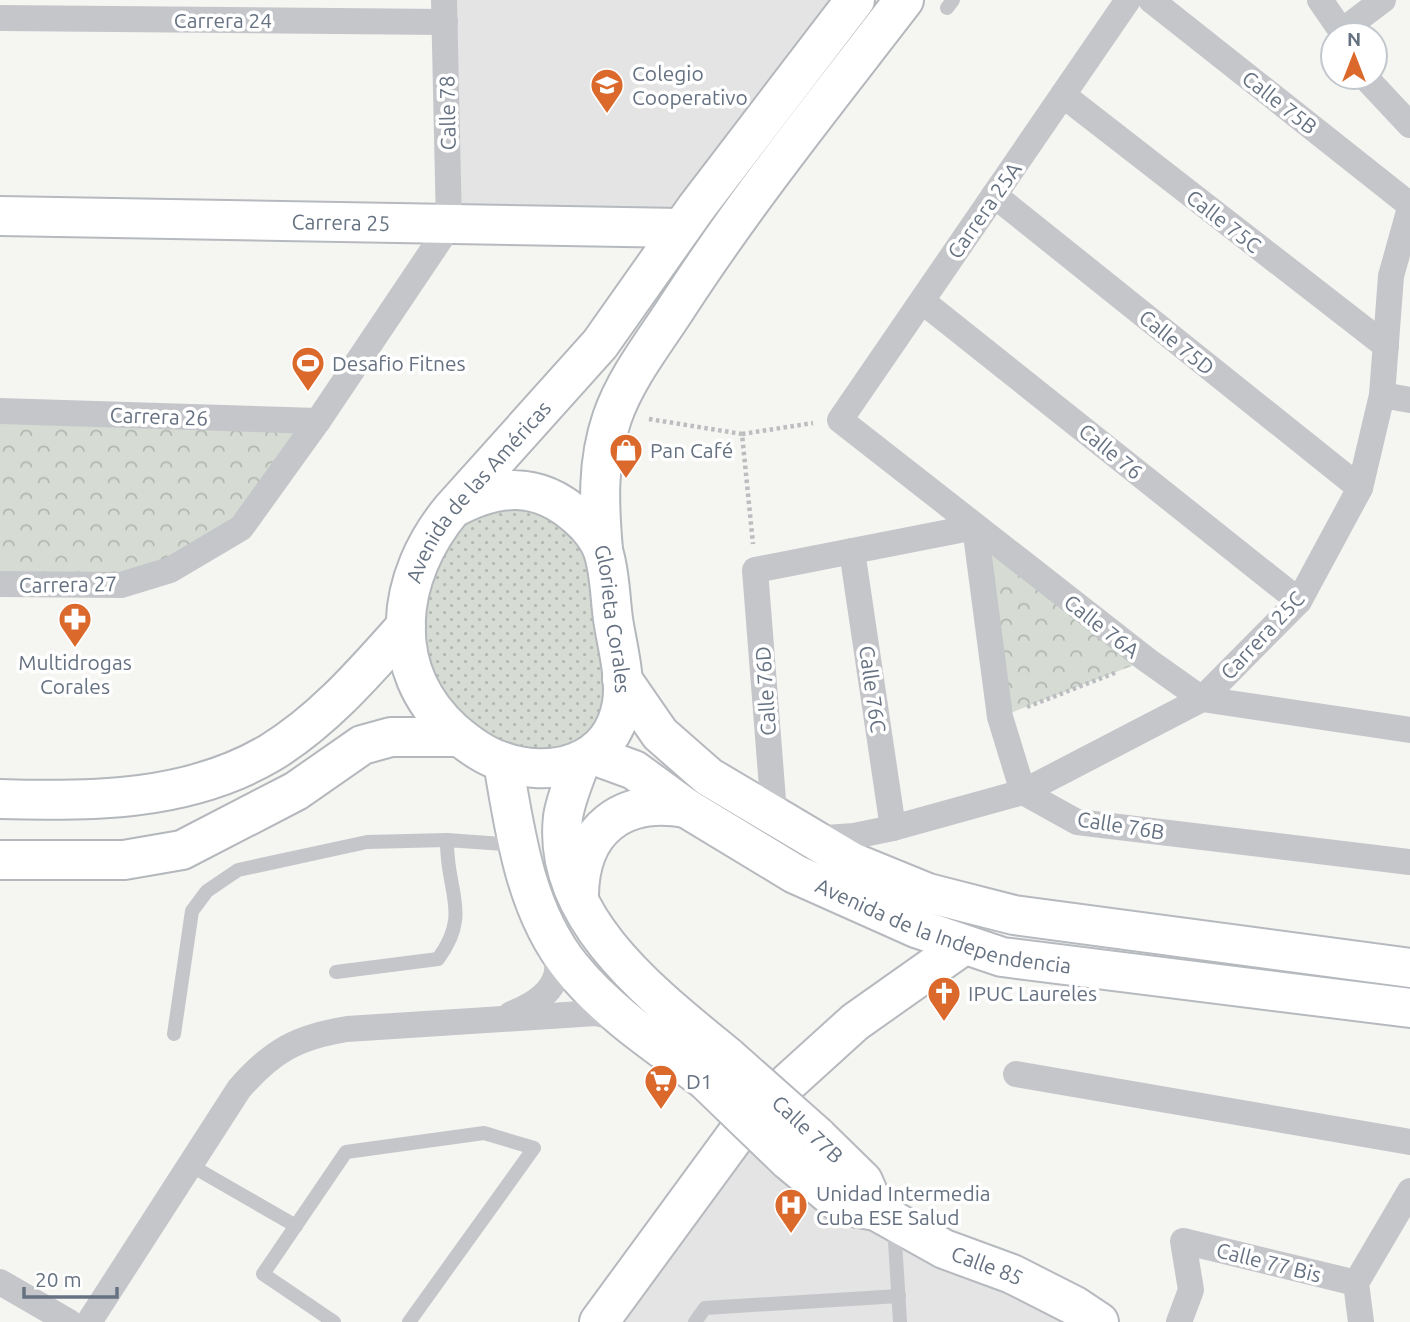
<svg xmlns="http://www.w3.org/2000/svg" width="1410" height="1322" font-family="Ubuntu,sans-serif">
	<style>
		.built { fill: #e3e4e3 }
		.grass { fill: url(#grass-dots) }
		.forest { fill: url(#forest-crowns) }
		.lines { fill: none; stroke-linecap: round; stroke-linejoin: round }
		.secondary-casing { stroke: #b6b9be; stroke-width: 42 }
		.primary-casing { stroke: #b4b8bc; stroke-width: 42 }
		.path { stroke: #bbbdbf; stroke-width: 4.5; stroke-dasharray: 3.5 3.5; stroke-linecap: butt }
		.lane { stroke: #c4c6ca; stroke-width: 14 }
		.street { stroke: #c4c6ca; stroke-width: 26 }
		.secondary { stroke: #fff; stroke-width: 38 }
		.primary { stroke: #fff; stroke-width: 38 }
		.secondary-bridge-casing { stroke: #b6b9be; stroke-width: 42; stroke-linecap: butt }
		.secondary-bridge { stroke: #fff; stroke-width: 38 }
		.labels { text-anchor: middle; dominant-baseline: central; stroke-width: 7; stroke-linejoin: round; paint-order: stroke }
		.street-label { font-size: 21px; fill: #667282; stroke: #fff }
		.poi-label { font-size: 21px; fill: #667282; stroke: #fff; text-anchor: start }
	</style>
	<defs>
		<pattern id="grass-dots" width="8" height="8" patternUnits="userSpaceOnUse" patternTransform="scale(1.75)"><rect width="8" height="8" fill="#d6dcd3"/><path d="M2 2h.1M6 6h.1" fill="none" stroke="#b1b7b1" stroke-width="1.8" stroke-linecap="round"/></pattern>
		<pattern id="forest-crowns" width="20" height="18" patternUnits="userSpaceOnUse" patternTransform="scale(1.75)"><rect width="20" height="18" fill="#d6dcd3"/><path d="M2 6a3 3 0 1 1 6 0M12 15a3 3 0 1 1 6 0" fill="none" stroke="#b1b7b1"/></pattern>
	</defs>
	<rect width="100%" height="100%" fill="#f5f5f2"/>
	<!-- built -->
	<g class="built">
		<polygon points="444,0 855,0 696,208 449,226"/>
		<polygon points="747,1120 1099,1322 599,1322"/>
	</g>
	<!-- grass -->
	<polygon class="grass" points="478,495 587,524 622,704 563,768 439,719 407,597"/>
	<!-- forest -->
	<g class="forest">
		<polygon points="0,411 318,421 241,528 170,570 0,584"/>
		<polygon points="975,527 1147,660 1000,717"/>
	</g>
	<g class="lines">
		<defs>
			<g id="secondary">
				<path id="s1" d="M0 216 681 228"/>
				<polyline points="622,679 660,734 709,777 852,862 928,893 1014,915 1410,968"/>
				<path id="s2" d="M593 755 634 770 686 808 795 874 916 928 1002 957 1410 1008"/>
				<path d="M581 761C574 780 566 798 563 817 551 920 658 999 728 1057"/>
				<path d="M503 762C515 832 525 910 571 967 608 1013 659 1046 705 1080"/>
				<path d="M579 895C580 829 622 797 686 808"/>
				<polyline points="817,1136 863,1181 876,1211"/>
				<path id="s3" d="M788 1160 842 1205 876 1211 944 1249 1012 1274 1075 1306 1099 1322"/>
				<polyline points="599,1322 747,1120 855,1022 964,945"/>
			</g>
			<g id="primary">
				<path id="s4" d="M452 509C497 484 538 481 578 517 588 525 599 539 603 551 610 572 610 597 613 619 617 646 626 676 622 703 612 765 550 780 498 760 481 754 467 743 454 732 384 669 396 576 452 509L600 344 696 208 855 0"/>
				<path d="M603 550C599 504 597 462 612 418 626 377 656 340 679 304 748 198 827 100 904 0"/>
				<path d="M0 799C91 802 189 801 270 753 323 721 365 672 406 626"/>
				<polyline points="0,860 124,860 182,850 296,791 362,745 391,737 459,737"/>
			</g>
		</defs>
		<!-- secondary casing -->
		<use href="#secondary" class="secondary-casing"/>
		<!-- primary casing -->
		<use href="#primary" class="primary-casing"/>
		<!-- path -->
		<g class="path">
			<polyline points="649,419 742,434 753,544"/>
			<polyline points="742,434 813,423"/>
			<polyline points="1027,707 1117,672"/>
		</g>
		<!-- lane -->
		<g class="lane">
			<polyline points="947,8 953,0"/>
			<path d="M336 972 438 959C472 913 446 892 447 840L516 845"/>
			<polyline points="174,1034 192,911 207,891 238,870 367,842 447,840"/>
			<polyline points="190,1165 296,1226"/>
			<polyline points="894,1225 900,1322"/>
			<polyline points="334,1322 263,1274 346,1152 484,1133 534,1148 409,1322"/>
			<polyline points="695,1322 705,1308 899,1296"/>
		</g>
		<!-- street -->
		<g class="street">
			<polyline points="1128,0 840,420 1147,660 1202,699 1410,730"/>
			<polyline points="1151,0 1410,205"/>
			<polyline points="1320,0 1344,35"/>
			<polyline points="0,18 445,22"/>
			<polyline points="1342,31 1383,0"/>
			<polyline points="1365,77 1410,125"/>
			<polyline points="1063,95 1386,346"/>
			<polyline points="994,195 1360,488"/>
			<polyline points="922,301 1299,601"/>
			<polyline points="1382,395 1410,400"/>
			<polyline points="0,411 318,421"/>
			<polyline points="975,527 1000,717 1023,792 1077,822 1410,862"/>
			<polyline points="852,551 893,828"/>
			<polyline points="0,584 121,585 170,570 241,528 318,421 449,226 444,0"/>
			<polyline points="774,813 755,570 975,527"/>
			<polyline points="812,839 854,836 893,828 1023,792 1202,699 1299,601 1360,488 1382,395 1391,276 1410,208"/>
			<path d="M511 1014C529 1007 553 994 557 972 558 963 555 951 554 942"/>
			<polyline points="1016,1074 1410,1142"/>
			<polyline points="0,1282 69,1322"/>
			<path d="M89 1322 239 1089C272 1051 297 1037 347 1029L596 1013 622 1019"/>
			<polyline points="1179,1322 1191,1290 1183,1241 1356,1283"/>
			<polyline points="1361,1322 1356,1283 1410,1191"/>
		</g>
		<!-- secondary -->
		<use href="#secondary" class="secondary"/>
		<!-- primary -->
		<use href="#primary" class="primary"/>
		<defs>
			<g id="secondary-bridge">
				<polyline points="728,1057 817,1136"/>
				<polyline points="705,1080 788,1160"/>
			</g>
		</defs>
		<!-- secondary-bridge casing -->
		<use href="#secondary-bridge" class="secondary-bridge-casing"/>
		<!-- secondary-bridge -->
		<use href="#secondary-bridge" class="secondary-bridge"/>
	</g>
	<!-- icons -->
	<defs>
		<symbol id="school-pin" viewBox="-11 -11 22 30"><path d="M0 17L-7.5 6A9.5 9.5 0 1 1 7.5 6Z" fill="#db692c" stroke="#fff"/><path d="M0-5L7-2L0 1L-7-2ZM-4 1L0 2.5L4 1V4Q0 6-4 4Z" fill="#fff"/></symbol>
		<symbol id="stadium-pin" viewBox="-11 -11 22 30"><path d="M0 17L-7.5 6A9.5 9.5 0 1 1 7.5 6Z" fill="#db692c" stroke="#fff"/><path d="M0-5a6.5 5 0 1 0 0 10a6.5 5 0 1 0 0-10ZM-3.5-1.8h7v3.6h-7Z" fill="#fff"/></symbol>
		<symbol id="shop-pin" viewBox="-11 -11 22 30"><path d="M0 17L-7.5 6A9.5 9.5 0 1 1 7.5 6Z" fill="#db692c" stroke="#fff"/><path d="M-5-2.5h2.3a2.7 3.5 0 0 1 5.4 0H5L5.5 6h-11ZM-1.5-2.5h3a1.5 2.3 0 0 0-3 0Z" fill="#fff"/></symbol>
		<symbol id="pharmacy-pin" viewBox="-11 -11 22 30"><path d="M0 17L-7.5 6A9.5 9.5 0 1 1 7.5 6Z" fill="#db692c" stroke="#fff"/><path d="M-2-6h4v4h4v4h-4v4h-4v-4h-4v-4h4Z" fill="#fff"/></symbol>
		<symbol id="church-pin" viewBox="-11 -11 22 30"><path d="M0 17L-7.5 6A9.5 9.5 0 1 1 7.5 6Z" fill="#db692c" stroke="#fff"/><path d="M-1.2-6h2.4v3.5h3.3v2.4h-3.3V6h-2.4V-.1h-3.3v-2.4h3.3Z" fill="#fff"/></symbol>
		<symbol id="supermarket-pin" viewBox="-11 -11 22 30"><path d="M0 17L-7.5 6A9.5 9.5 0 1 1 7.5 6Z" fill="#db692c" stroke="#fff"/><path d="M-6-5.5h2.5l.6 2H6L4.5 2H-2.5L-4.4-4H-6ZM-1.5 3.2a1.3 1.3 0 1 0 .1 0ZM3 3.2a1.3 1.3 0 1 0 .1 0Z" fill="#fff"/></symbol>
		<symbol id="hospital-pin" viewBox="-11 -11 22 30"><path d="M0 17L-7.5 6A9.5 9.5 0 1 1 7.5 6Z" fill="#db692c" stroke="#fff"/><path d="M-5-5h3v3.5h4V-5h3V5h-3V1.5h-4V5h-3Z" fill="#fff"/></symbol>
	</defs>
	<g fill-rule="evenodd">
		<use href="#school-pin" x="588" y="66" width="38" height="52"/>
		<use href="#stadium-pin" x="289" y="344" width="38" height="52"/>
		<use href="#shop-pin" x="607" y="431" width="38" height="52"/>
		<use href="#pharmacy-pin" x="56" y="600" width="38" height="52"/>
		<use href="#church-pin" x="925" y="974" width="38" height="52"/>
		<use href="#supermarket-pin" x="642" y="1062" width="38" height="52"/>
		<use href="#hospital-pin" x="772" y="1186" width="38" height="52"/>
	</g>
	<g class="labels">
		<!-- street labels -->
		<g class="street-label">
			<text x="223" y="20">Carrera 24</text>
			<text transform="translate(1280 102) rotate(38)">Calle 75B</text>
			<text transform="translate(447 113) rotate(-91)">Calle 78</text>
			<text transform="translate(984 210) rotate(-55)">Carrera 25A</text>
			<text transform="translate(1224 221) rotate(38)">Calle 75C</text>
			<text stroke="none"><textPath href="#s1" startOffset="341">Carrera 25</textPath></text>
			<text transform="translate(1177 342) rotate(39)">Calle 75D</text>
			<text transform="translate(159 416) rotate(2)">Carrera 26</text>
			<text transform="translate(1111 451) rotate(39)">Calle 76</text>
			<text stroke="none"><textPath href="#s4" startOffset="821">Avenida de las Américas</textPath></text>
			<text transform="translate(68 584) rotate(-1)">Carrera 27</text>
			<text stroke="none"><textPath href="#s4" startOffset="248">Glorieta Corales</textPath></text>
			<text transform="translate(1102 626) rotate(38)">Calle 76A</text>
			<text transform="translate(1262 635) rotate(-47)">Carrera 25C</text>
			<text transform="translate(873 689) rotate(82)">Calle 76C</text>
			<text transform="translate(765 691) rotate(-94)">Calle 76D</text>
			<text transform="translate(1121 825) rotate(9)">Calle 76B</text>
			<text stroke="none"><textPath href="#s2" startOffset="394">Avenida de la Independencia</textPath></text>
			<text transform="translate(808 1129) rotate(43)">Calle 77B</text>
			<text transform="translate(1269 1262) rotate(14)">Calle 77 Bis</text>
			<text stroke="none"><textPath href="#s3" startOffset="229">Calle 85</textPath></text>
		</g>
		<!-- poi labels -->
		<g class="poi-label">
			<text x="632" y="73">Colegio<tspan x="632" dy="24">Cooperativo</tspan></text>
			<text x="332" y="363">Desafio Fitnes</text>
			<text x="650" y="450">Pan Café</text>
			<text x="75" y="662" text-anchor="middle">Multidrogas<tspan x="75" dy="24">Corales</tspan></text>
			<text x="968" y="993">IPUC Laureles</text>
			<text x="686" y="1081">D1</text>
			<text x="816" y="1193">Unidad Intermedia<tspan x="816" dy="24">Cuba ESE Salud</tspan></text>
		</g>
	</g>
	<!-- north arrow -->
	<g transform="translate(1354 56)"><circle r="33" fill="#ffffff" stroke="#c2c7cd" stroke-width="2"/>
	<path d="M0-5L12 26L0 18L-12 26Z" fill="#db692c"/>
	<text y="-10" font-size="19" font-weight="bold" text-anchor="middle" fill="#667282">N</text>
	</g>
	<!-- scale -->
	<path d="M24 1287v10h93v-10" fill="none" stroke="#667282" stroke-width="3.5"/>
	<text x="35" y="1287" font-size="21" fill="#667282" stroke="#ffffff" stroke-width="5" paint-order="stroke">20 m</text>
</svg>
